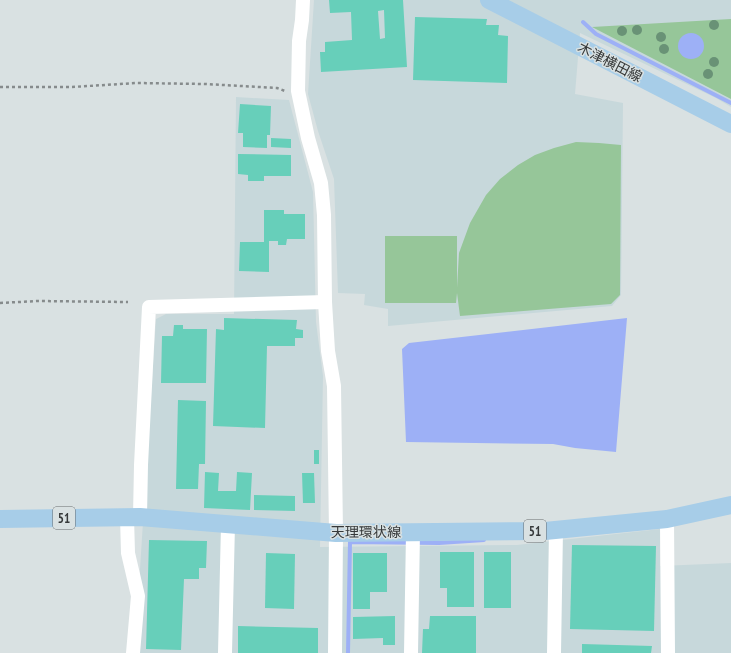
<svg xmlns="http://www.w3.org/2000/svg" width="731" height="653" font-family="'PT Sans Narrow','Noto Sans JP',sans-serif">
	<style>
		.built { fill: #c7d8db }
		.green { fill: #96c699 }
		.water { fill: #9db0f6 }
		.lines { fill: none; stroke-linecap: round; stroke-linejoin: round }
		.stream { stroke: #9db0f6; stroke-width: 4 }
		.building { fill: #67cfba; fill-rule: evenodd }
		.path { stroke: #868b8c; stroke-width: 2.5; stroke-dasharray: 3 3; stroke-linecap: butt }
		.minor { stroke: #fff; stroke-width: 14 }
		.major { stroke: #a7cde8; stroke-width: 18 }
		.tree { fill: #699276 }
		.labels { text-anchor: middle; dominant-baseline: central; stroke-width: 3; stroke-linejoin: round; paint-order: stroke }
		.shield { fill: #d9e1e2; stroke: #676b6c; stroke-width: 1 }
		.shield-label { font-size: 13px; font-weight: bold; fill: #36393a }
		.street-label { font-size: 14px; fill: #36393a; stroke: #d9e1e2 }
	</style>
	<rect width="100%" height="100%" fill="#d9e1e2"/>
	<!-- built -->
	<g class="built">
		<polygon points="314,0 731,0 731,107 716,98 580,33 575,94 623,103 621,295 612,306 388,326 388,309 364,305 365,294 338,293 334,179 318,131 308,94"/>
		<polygon points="236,97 289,100 313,192 316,322 323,376 320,547 517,545 660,529 660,566 731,563 731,653 138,653 140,569 156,319 166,314 234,314"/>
	</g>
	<!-- green -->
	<g class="green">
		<polygon points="731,19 731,99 592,27"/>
		<polygon points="576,142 599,143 621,145 620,295 611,304 460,316 457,293 456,303 385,303 385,236 457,236 457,288 459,253 470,223 486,195 500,179 518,165 535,155 554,148"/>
	</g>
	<!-- water -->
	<g class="water">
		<circle cx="691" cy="46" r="13"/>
		<polygon points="627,318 616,452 575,448 553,444 406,442 402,349 409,343"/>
	</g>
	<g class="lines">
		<!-- stream -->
		<g class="stream">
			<polyline points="583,22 596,34 731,103"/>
			<polyline points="348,653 350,542 439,543 484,540"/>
		</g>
	</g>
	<!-- building -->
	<g class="building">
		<path d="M329 0H403L407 67 321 72 320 52H325V42L352 40 351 12 330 13ZM384 10 385 38 380 39 378 11Z"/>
		<polygon points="415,17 487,19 486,25 499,25 498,35 508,36 507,83 413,80"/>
		<polygon points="240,104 271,106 270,135 267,135 267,148 243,147 243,133 238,133"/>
		<polygon points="271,138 291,139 291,148 271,147"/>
		<polygon points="238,154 291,155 291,176 264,176 264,181 248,181 248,175 238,174"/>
		<polygon points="264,210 284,210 284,214 305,214 305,239 287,239 286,245 278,245 278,241 269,241 269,272 239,271 240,242 264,242"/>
		<polygon points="224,318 297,320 296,329 303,330 303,338 295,338 295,346 267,346 265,428 213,426 216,329 224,330"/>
		<polygon points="174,325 183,325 183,329 207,329 206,383 161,383 162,336 173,336"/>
		<polygon points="178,400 206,401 205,464 199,464 198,489 176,489"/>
		<rect x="314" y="450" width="5" height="14"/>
		<polygon points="205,472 219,473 218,491 236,491 237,472 252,473 250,510 204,508"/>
		<polygon points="302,473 314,473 315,503 303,503"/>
		<polygon points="254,495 295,496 295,511 254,510"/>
		<polygon points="149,540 207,541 206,568 199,568 199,579 184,579 181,650 146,649"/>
		<polygon points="572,545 656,546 654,631 570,629"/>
		<polygon points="440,552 474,552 474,607 447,607 447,588 440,588"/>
		<rect x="484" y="552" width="27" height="56"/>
		<polygon points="266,553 295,554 294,609 265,608"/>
		<polygon points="353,553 387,553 387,592 370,592 370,609 353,609"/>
		<polygon points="395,616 395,645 383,645 383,638 353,639 353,617"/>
		<polygon points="430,616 476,616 476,653 422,653 423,629 429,629"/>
		<polygon points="238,626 318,628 318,653 238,653"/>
		<polygon points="582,644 652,646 651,653 582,653"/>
	</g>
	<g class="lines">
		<!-- path -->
		<g class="path">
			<polyline points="0,87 72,87 136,83 205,84 277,88 285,91"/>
			<polyline points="0,303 38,301 128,302"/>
		</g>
		<!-- minor -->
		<g class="minor">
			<polyline points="303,0 302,20 299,41 298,91 308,138 321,183 324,215 325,302 328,351 334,386 336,533 335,653"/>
			<polyline points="127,517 128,553 138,596 133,653"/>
			<polyline points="140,517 141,465 149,307 325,302"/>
			<polyline points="667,519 668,653"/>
			<polyline points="225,653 228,524"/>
			<polyline points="411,653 413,532"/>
			<polyline points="554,653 556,530"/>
		</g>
		<!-- major -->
		<g class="major">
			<polyline points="489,0 731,124"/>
			<polyline points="0,519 140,517 336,533 545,531 667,519 731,505"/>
		</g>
	</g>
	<!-- trees -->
	<g class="tree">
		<circle cx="714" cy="25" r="5"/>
		<circle cx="637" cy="30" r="5"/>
		<circle cx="622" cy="31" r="5"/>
		<circle cx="661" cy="37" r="5"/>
		<circle cx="664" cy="49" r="5"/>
		<circle cx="714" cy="62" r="5"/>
		<circle cx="708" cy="74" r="5"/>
	</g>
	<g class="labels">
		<!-- shield labels -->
		<g class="shield">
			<rect x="53" y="507" width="22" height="22" rx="3"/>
			<rect x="524" y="520" width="22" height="22" rx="3"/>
		</g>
		<g class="shield-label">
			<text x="64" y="518">51</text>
			<text x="535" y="531">51</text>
		</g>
		<!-- street labels -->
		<g class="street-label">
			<text transform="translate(610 62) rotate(27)">木津横田線</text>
			<text x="366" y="532">天理環状線</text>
		</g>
	</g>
</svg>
